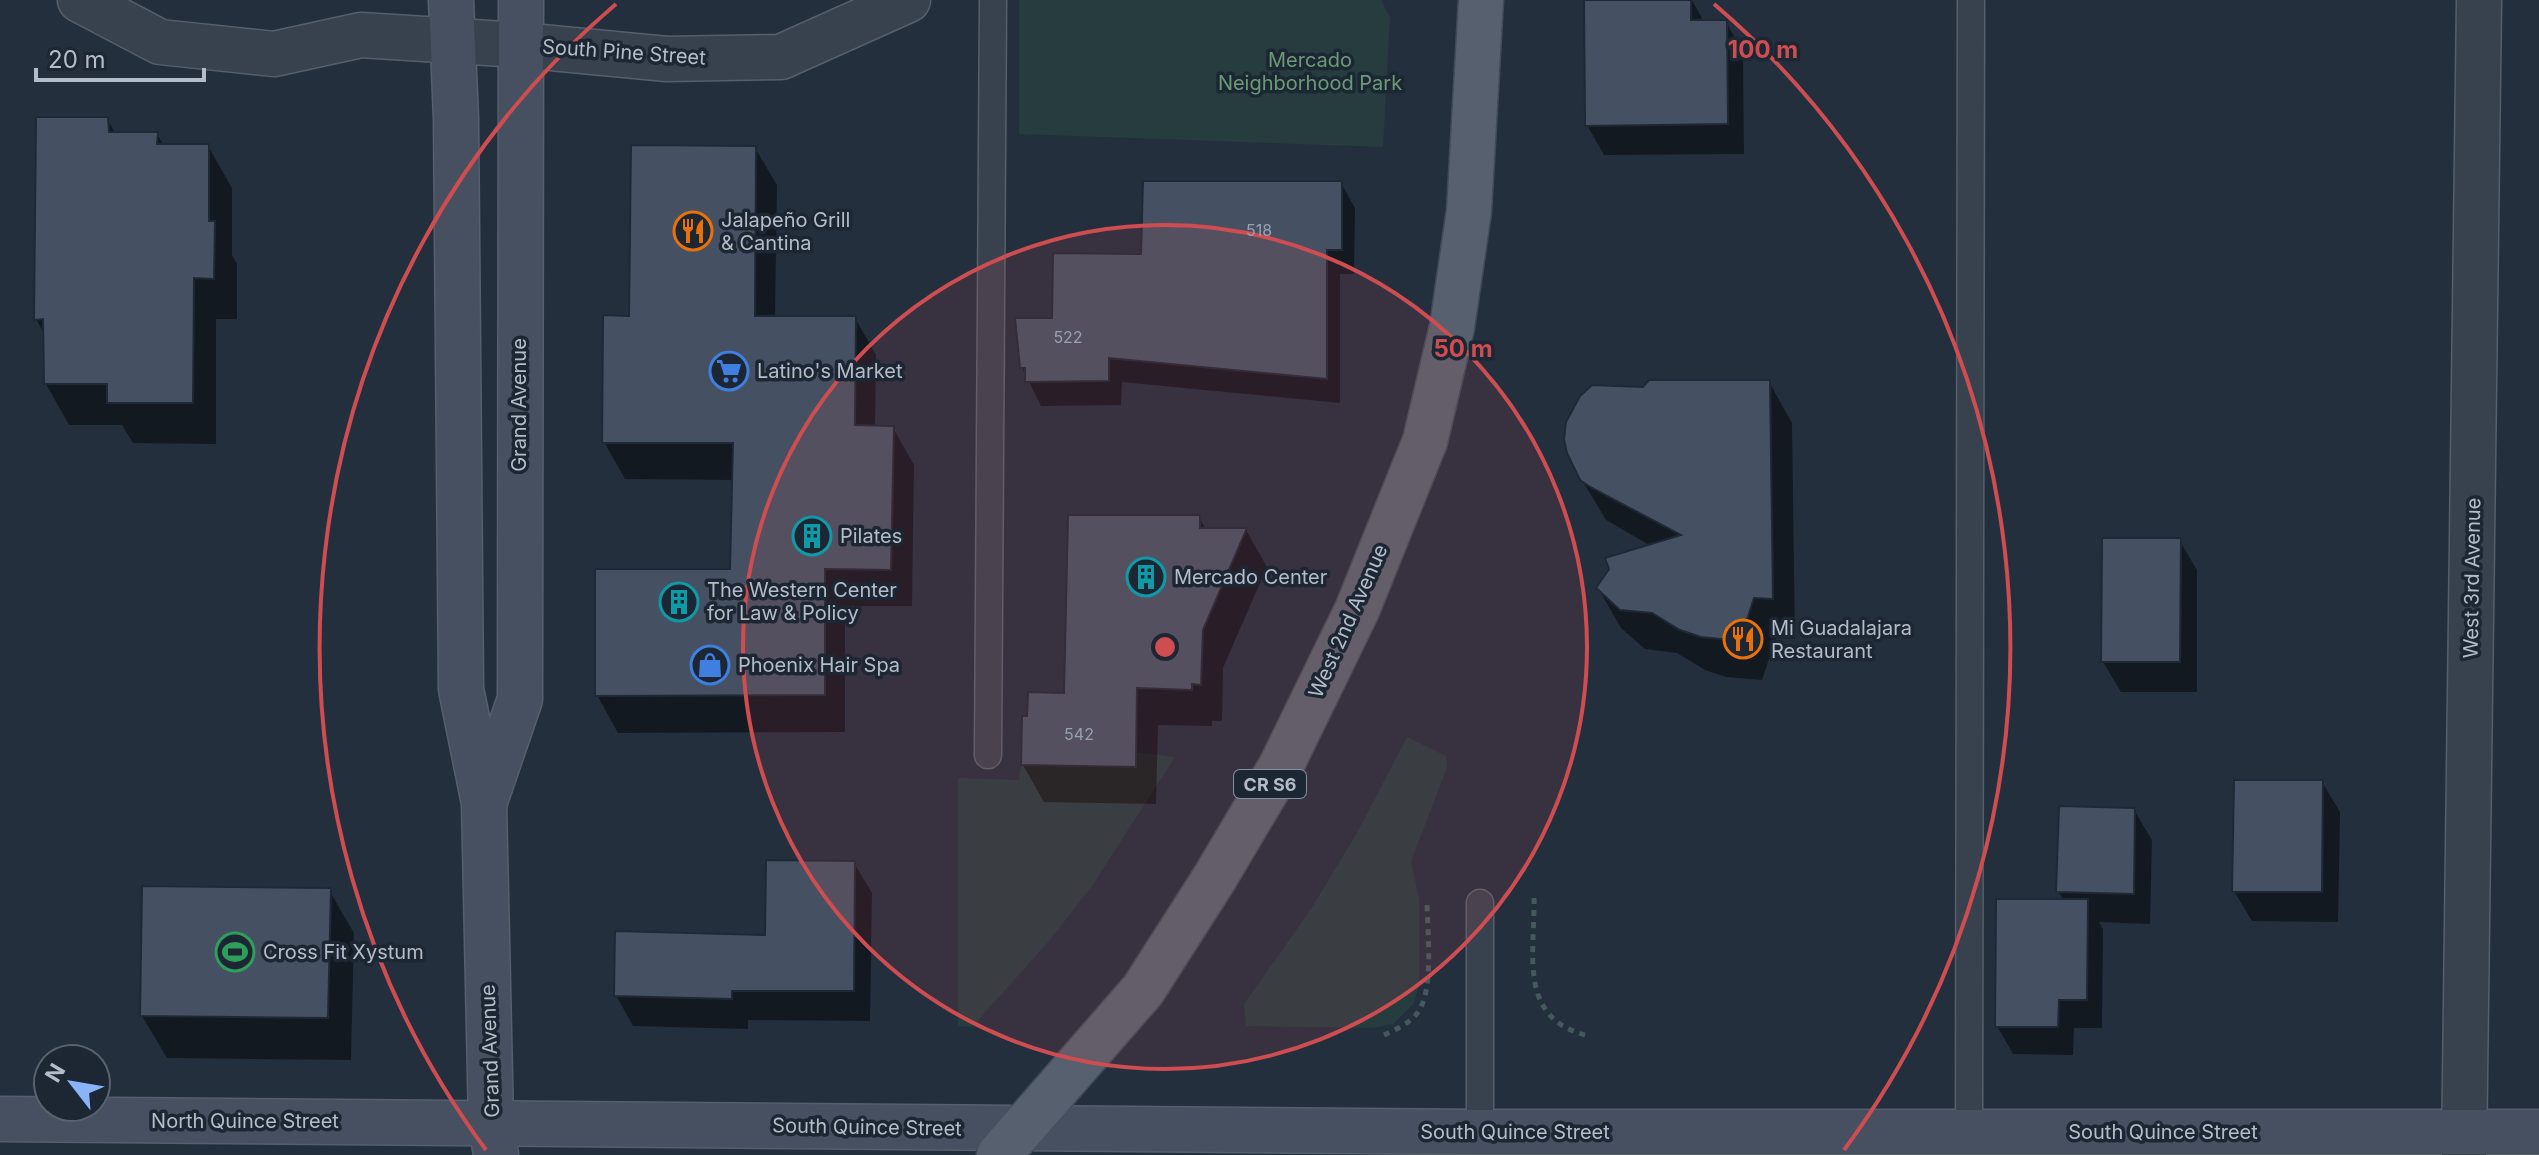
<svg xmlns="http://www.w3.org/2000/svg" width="2539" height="1155" font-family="Inter,sans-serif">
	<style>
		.green { fill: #263c3f }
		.shadow { fill: #0007 }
		.building { fill: #455162; stroke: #1f2835; stroke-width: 2 }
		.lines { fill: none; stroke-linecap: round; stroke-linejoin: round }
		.service-casing { stroke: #565f6c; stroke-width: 29 }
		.minor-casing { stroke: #565f6c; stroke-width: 47 }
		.secondary-casing { stroke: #565f6c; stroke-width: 47 }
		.primary-casing { stroke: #414a57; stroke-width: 47 }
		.path { stroke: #44595c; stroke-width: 5; stroke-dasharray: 6 6; stroke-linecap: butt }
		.service { stroke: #38414e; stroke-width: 26 }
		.minor { stroke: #38414e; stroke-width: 44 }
		.secondary { stroke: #465061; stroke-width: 44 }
		.primary { stroke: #56606e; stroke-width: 44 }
		.ring { fill: none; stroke: #ce4d50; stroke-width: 4 }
		.labels { text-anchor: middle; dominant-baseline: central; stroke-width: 7; stroke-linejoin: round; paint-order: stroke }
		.number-label { font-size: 16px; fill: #98a1af }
		.shield { fill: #1d2633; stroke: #878f9c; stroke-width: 2 }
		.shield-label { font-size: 18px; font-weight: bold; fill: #b4bcc9 }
		.street-label { font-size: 20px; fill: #b4bcc9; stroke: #1d2633 }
		.park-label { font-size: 20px; fill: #6b9a76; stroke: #1d2633 }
		.poi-label { font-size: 20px; fill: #b4bcc9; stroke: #1d2633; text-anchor: start }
		.centre { fill: #ce4d50; stroke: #1d2633; stroke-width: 4 }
		.ring-label { font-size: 24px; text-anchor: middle; font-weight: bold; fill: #ce4d50; stroke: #1d2633; stroke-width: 7; stroke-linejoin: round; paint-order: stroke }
	</style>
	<rect width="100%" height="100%" fill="#242f3e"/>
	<!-- green -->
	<g class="green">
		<polygon points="1019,0 1381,0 1390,17 1383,147 1019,134"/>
		<polygon points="1407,737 1446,756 1447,768 1411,861 1419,898 1419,986 1414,1003 1393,1024 1372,1028 1246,1026 1244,1004 1311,909 1358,831"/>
		<polygon points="1136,752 1175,757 1092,886 1050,940 972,1027 958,1026 958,778 1019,780 1021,765 1135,767"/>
	</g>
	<!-- shadow -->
	<g class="shadow">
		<polygon points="1586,0 1692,0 1704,22 1726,22 1743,52 1744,154 1604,155 1587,125"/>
		<polygon points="107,119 116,134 157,134 164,146 208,146 232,188 232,255 237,264 237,319 216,319 216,444 133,443 122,425 69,425 46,384 45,335 36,319"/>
		<polygon points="755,148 777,185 775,318 855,318 876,355 875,428 893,428 914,465 912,606 845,606 845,732 618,733 597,695 732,571 734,480 625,479 604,442 631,318"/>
		<polygon points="1341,183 1355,208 1354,274 1340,274 1340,403 1122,382 1121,405 1041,406 1022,368 1054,320 1143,256"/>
		<polygon points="1769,382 1792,423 1795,639 1776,638 1762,680 1726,677 1705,670 1677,653 1645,649 1621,628 1598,588 1611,570 1651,546 1606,520 1573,465 1644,389"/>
		<polygon points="1199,517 1206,530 1246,530 1267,567 1223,668 1222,721 1212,721 1212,726 1158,725 1156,804 1044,802 1023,765 1066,695"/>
		<polygon points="2179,540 2197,570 2197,692 2121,692 2103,662"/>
		<polygon points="2322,782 2340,812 2338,922 2252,921 2234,891"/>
		<polygon points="2134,810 2152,840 2150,924 2099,922 2103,929 2102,1028 2074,1028 2073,1055 2013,1054 1997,1026 2064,901 2058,891"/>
		<polygon points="854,863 872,893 870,1021 748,1020 748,1029 633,1026 616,995 767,937"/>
		<polygon points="329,890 354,933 351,1060 167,1058 142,1016"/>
	</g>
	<!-- building -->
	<g class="building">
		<polygon points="1584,0 1691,0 1691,20 1727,20 1728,124 1585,126"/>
		<polygon points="36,117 108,117 109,132 158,132 157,144 209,144 209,221 215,221 214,279 194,278 193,403 107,403 107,384 44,384 43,319 34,320"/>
		<polygon points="631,145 756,146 755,316 856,316 855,425 894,426 891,570 825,569 825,695 595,696 595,569 730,569 733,443 602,443 603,315 629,316"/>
		<polygon points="1143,181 1342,181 1342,250 1327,250 1327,379 1109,358 1109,381 1025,382 1025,368 1020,368 1015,318 1052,318 1053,253 1141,254"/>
		<polygon points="1649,380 1770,380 1773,599 1754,598 1740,641 1701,637 1680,630 1652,613 1620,610 1596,588 1609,569 1605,558 1681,535 1592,488 1580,480 1567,453 1564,439 1566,422 1580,396 1592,385 1643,387"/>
		<polygon points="1068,515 1200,515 1200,528 1247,528 1203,630 1201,685 1192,684 1192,690 1137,688 1136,767 1021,765 1022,716 1027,716 1028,692 1064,693"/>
		<polygon points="2102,538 2181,538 2180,662 2101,662"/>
		<polygon points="2234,780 2323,780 2322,892 2232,892"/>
		<polygon points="2059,806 2135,808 2134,894 2056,892"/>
		<polygon points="766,860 855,861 854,991 732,991 732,999 614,996 615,931 765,935"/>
		<polygon points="142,886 331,888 328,1018 140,1016"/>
		<polygon points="1996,899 2088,899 2087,1000 2059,1000 2058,1027 1995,1027"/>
	</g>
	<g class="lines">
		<defs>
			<g id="service">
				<polyline points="988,755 993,0"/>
				<polyline points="1480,903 1480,1132"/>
				<polyline points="1969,1132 1971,0"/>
			</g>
			<g id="minor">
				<polyline points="80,0 160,42 274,54 361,35 520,45 667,59 781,57 908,0"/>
				<polyline points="2464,1155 2479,0"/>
			</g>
			<g id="secondary">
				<polyline points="451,0 456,119 461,689 484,803 491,1122 496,1155"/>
				<polyline points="485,801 520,699 521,0"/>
				<polyline points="0,1119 1480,1132 2539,1132"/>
			</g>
			<polyline id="primary" points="999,1155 1143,990 1214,879 1281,766 1357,610 1425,441 1452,327 1469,211 1481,0"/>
		</defs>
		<!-- service casing -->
		<use href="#service" class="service-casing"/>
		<!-- minor casing -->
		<use href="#minor" class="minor-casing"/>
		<!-- secondary casing -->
		<use href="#secondary" class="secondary-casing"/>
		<!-- primary casing -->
		<use href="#primary" class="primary-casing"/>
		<!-- path -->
		<g class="path">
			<path d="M1534 898C1535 956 1517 1019 1589 1036"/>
			<path d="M1384 1035C1397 1029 1413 1022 1420 1009 1434 983 1427 930 1427 901"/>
		</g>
		<!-- service -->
		<use href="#service" class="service"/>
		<!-- minor -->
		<use href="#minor" class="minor"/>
		<!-- secondary -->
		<use href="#secondary" class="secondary"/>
		<!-- primary -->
		<use href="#primary" class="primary"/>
	</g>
	<!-- distance rings -->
	<circle cx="1165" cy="647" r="422" fill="#ce4d50" fill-opacity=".12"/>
	<g class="ring">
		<circle cx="1165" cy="647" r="422"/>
		<path d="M486 1150A845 845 0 0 1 616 4M1714 4A845 845 0 0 1 1844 1150"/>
	</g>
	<!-- icons -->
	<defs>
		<symbol id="restaurant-ring" viewBox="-11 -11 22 22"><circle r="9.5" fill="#1d2633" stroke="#e8710a" stroke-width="1.5"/><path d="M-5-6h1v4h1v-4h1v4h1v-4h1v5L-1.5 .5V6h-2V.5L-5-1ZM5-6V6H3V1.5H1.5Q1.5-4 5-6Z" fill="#e8710a"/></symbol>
		<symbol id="supermarket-ring" viewBox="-11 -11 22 22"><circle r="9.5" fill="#1d2633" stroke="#3f7fe0" stroke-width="1.5"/><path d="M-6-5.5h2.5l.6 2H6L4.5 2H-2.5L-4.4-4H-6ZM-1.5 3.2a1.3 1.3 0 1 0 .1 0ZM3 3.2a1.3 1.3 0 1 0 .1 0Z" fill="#3f7fe0"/></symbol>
		<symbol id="building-ring" viewBox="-11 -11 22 22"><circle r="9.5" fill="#1d2633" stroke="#0f9aa8" stroke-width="1.5"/><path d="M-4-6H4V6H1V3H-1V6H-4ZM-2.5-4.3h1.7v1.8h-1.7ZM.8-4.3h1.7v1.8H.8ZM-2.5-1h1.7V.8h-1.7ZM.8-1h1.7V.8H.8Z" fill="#0f9aa8"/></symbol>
		<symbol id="shop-ring" viewBox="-11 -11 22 22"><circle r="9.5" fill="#1d2633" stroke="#3f7fe0" stroke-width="1.5"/><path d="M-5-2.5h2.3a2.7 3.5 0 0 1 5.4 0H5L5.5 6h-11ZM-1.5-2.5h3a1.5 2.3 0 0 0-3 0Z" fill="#3f7fe0"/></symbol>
		<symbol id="stadium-ring" viewBox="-11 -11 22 22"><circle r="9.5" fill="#1d2633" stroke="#2e9e5b" stroke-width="1.5"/><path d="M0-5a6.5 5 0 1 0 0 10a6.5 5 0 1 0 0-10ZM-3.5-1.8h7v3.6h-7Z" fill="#2e9e5b"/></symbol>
	</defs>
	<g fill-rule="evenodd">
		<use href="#restaurant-ring" x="671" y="209" width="44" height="44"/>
		<use href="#supermarket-ring" x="707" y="349" width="44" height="44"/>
		<use href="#building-ring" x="790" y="514" width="44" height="44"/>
		<use href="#building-ring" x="1124" y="555" width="44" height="44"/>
		<use href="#building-ring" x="657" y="580" width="44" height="44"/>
		<use href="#restaurant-ring" x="1721" y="617" width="44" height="44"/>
		<use href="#shop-ring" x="688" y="643" width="44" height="44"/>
		<use href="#stadium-ring" x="213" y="930" width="44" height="44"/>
	</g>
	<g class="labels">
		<!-- number labels -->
		<g class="number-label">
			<text x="1259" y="230">518</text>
			<text x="1068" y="337">522</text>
			<text x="1079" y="734">542</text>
		</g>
		<!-- shield labels -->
		<rect class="shield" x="1234" y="770" width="72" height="28" rx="6"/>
		<g class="shield-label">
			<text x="1270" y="784">CR S6</text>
		</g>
		<!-- street labels -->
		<g class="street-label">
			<text transform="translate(624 52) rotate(4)">South Pine Street</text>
			<text transform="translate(519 405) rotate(-90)">Grand Avenue</text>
			<text transform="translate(2472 578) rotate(-89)">West 3rd Avenue</text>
			<text transform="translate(1348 621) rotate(-66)">West 2nd Avenue</text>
			<text transform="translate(490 1051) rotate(-92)">Grand Avenue</text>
			<text x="245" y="1121">North Quince Street</text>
			<text transform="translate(867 1127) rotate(1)">South Quince Street</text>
			<text x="1515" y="1132">South Quince Street</text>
			<text x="2163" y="1132">South Quince Street</text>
		</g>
		<!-- park labels -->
		<g class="park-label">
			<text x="1310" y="60">Mercado<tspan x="1310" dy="23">Neighborhood Park</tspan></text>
		</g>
		<!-- poi labels -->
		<g class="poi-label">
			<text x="721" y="220">Jalapeño Grill<tspan x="721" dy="23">&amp; Cantina</tspan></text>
			<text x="757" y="371">Latino's Market</text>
			<text x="840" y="536">Pilates</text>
			<text x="1174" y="577">Mercado Center</text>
			<text x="707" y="590">The Western Center<tspan x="707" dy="23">for Law &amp; Policy</tspan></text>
			<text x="1771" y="628">Mi Guadalajara<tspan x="1771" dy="23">Restaurant</tspan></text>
			<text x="738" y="665">Phoenix Hair Spa</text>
			<text x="263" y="952">Cross Fit Xystum</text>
		</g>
	</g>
	<circle cx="1165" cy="647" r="12" class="centre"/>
	<g class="ring-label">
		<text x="1763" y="58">100 m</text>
		<text x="1463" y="357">50 m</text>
	</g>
	<!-- north arrow -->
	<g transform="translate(72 1083) rotate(301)"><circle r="38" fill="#1d2633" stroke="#59626f" stroke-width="2"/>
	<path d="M0-6L14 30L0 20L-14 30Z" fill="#8ab4f8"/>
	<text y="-12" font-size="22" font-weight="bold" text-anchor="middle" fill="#b4bcc9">N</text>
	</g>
	<!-- scale -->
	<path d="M36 68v12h168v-12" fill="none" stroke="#b4bcc9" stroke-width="4"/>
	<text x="48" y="68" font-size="24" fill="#b4bcc9" stroke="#1d2633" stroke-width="6" paint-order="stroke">20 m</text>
</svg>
